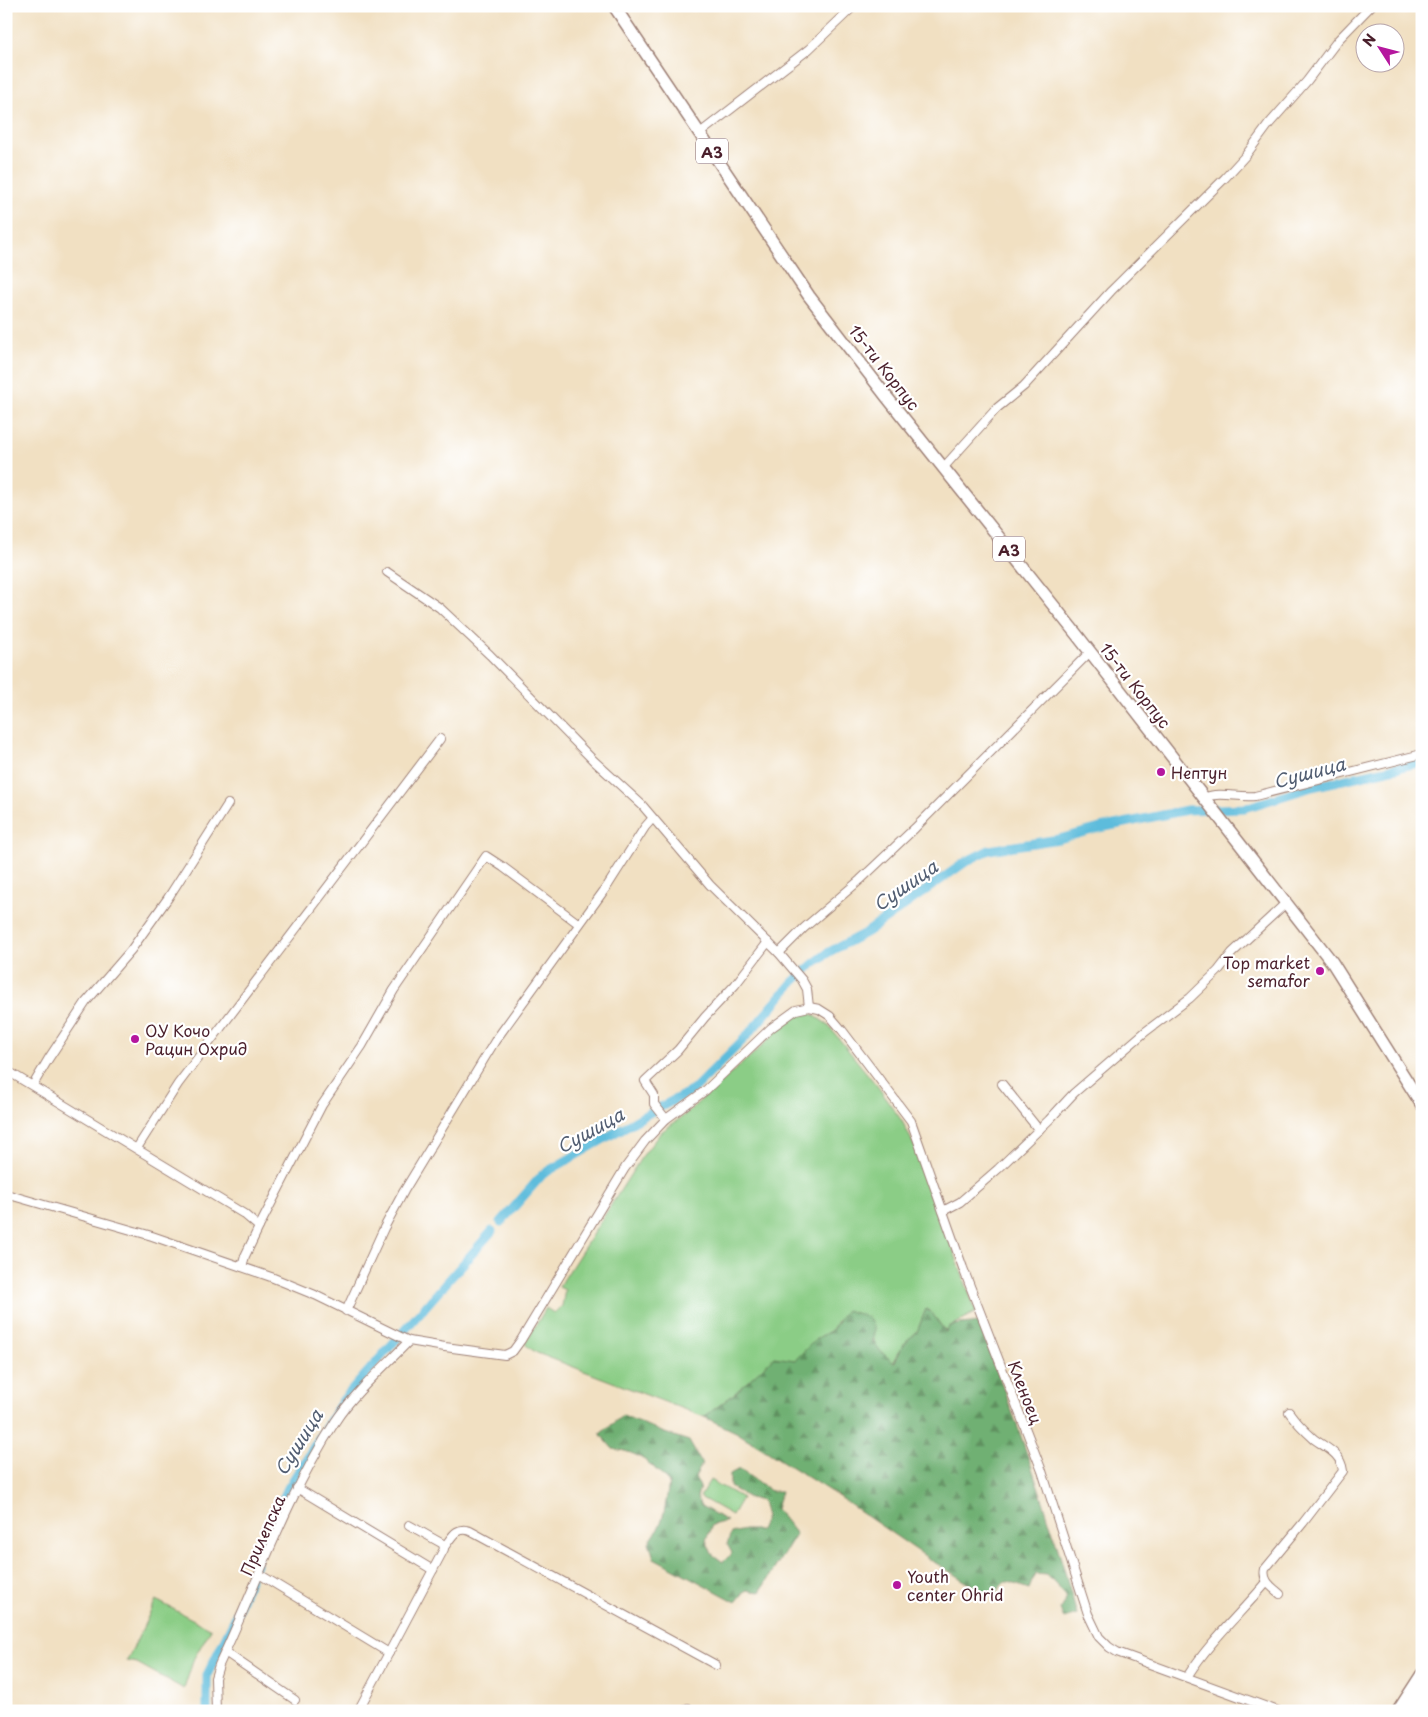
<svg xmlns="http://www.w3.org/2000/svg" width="1428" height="1717" font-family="'Playpen Sans',sans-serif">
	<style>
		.green { fill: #8bcd86; stroke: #6a7658 }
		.forest { fill: url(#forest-firs); stroke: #5d684f }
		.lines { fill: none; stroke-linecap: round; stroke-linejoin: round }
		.canal { stroke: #5dbcdc; stroke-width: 9 }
		.street-casing { stroke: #9e8076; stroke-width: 10 }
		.primary-casing { stroke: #9e8076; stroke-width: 14 }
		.street { stroke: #fff; stroke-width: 8 }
		.primary { stroke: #fff; stroke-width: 11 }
		.poi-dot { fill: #b5179e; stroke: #fff; stroke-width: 2 }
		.labels { text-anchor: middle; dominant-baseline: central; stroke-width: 4.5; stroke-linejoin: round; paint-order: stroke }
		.shield { fill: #fff; stroke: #80626b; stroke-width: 1 }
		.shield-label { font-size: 15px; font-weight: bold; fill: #4a1f2b }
		.street-label { font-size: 16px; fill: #4a1f2b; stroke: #fff }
		.poi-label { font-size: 16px; fill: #4a1f2b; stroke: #fff; text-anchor: start }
		.water-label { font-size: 18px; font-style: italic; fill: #525e72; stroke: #fff }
	</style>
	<defs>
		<pattern id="forest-firs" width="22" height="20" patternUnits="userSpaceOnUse" patternTransform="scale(1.25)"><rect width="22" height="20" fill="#70b073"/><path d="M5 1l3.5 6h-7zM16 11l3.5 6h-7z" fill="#5e8f5f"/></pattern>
	</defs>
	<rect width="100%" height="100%" fill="#fff"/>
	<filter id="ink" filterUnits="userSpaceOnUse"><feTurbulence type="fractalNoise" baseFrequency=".02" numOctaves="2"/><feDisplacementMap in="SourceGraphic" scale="10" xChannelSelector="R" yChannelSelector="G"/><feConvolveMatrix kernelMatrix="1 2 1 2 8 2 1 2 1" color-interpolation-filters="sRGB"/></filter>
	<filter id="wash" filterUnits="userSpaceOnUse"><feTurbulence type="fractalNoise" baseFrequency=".0096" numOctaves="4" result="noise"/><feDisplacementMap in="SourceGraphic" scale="20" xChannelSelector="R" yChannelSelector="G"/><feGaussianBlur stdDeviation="1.12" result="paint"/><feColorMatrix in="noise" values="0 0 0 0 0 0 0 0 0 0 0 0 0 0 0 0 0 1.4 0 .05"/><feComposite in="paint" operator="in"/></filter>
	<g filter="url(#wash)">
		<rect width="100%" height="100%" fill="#f1e0c2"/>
		<!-- green -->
		<g class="green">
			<path d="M798 1014H812L827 1024 878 1087 902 1121 918 1153 976 1312C966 1316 960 1323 950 1326L947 1332C937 1323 938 1317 926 1309L917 1332 905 1342 893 1363C879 1350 872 1349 874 1328L837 1321 832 1330 816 1339 795 1360 774 1358 733 1395 704 1417 537 1353 528 1347 525 1344 546 1308 554 1313 562 1306 565 1290 559 1287 641 1158 661 1132 682 1117 762 1046 778 1029Z"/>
			<polygon points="710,1480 742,1498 732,1515 700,1497"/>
			<polygon points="156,1600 211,1629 194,1658 184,1689 137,1663 127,1661"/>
		</g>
		<!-- forest -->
		<g class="forest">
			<path d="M926 1309C938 1317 937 1323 946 1332L950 1326C960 1323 968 1324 978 1322 1016 1418 1050 1515 1077 1615L1064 1619 1060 1609 1067 1597 1047 1575 1035 1574 1029 1589 1009 1582H1004L995 1594 989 1596 931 1560 836 1495 736 1432 704 1417 733 1395 774 1357 795 1360 816 1339 832 1330 846 1310 868 1317 874 1328 873 1341 878 1349 894 1363 905 1342 917 1332Z"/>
			<path d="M623 1415 662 1432 689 1441 702 1464 695 1477 700 1487 697 1497 701 1506 727 1521 712 1525 706 1540 712 1554 723 1562 732 1553 727 1544 731 1533 745 1530H760L766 1517 762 1501 749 1498 730 1487V1474L739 1469 771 1491H781L776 1509 796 1534 760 1592 746 1590 736 1602 654 1558 649 1542C665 1523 665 1506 669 1483 651 1464 640 1452 613 1449L600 1434Z"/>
		</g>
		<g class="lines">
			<!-- canal -->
			<g class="canal">
				<polyline points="501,1222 543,1174 649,1113 693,1090 745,1038 793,982 813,964 829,952 867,932 967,861 989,850 1059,839 1100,828 1187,810 1245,808 1312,787 1422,762"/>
				<polyline points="207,1711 207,1675 234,1620 256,1564 257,1555 288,1488 343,1400 492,1231"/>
			</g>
		</g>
	</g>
	<g filter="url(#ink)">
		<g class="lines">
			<defs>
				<g id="street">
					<polyline points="700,133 809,49 854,6"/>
					<polyline points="943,468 997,408 1024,386 1111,291 1225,178 1246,155 1269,124 1307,81 1338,40 1371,6"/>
					<polyline points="387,572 440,608 490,655 593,760 642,805 710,885 779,953 802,980 807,989 809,1007"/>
					<path d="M1204 798C1220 791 1238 798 1255 796L1422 754"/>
					<polyline points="779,953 804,928 860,880 915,828 1090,652"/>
					<polyline points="6,1070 244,1214 259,1227 245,1256 242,1267"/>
					<polyline points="1002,1084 1039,1130"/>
					<polyline points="33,1085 49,1058 86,1002 131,950 168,898 228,804"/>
					<polyline points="666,1119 654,1104 654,1095 645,1081 678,1050 705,1017 735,985 768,942"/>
					<polyline points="137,1148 178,1084 440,739"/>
					<polyline points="6,1194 152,1236 271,1277 315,1295 409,1341 445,1347 505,1355 513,1351 521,1340 625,1168 645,1141 666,1119 706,1090 771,1028 796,1010 809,1007 819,1009 830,1016 842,1030 911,1121 963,1268 1042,1471 1088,1614 1099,1637 1109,1647 1117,1652 1278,1711"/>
					<polyline points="943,1211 960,1202 998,1169 1049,1120 1074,1093 1145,1032 1190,998 1218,971 1232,953 1287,902"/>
					<polyline points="259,1227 322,1105 362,1046 394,990 486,856 503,867 579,924"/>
					<polyline points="346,1311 384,1228 404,1191 495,1041 608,885 645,827 652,819"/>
					<polyline points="297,1488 433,1570"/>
					<path d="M445 1546C452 1537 456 1526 470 1531L716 1665"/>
					<polyline points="259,1574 389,1653"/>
					<path d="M1280 1594C1272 1587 1262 1581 1265 1569L1303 1523 1343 1471C1341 1453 1326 1448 1314 1439 1305 1431 1296 1422 1289 1412"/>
					<polyline points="225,1652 295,1700"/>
					<path d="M1187 1677C1209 1642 1240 1614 1267 1582"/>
					<path d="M216 1711 215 1678 219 1665C257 1584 286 1498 335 1422 353 1394 385 1366 409 1341"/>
					<polyline points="358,1711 444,1549 443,1544 409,1525"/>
					<polyline points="686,1711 688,1708"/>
				</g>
				<g id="primary">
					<polyline points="614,6 809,296 886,396 1077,635 1332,962 1422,1105"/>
					<polyline points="1398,1711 1422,1674"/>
					<polyline points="1409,1711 1422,1691"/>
				</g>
			</defs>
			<!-- street casing -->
			<use href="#street" class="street-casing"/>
			<!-- primary casing -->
			<use href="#primary" class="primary-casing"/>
			<!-- street -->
			<use href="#street" class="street"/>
			<!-- primary -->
			<use href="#primary" class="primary"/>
		</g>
	</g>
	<!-- markers -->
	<g class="poi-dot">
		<circle cx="1161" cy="772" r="5"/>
		<circle cx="1320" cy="971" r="5"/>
		<circle cx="135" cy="1039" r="5"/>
		<circle cx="897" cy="1585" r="5"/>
	</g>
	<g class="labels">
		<!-- shield labels -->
		<g class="shield">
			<rect x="696" y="138.5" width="32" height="25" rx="4"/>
			<rect x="993" y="536.5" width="32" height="25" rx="4"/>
		</g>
		<g class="shield-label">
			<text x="712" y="151">A3</text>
			<text x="1009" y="549">A3</text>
		</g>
		<!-- street labels -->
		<g class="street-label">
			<text transform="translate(885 367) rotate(52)">15-ти Корпус</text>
			<text transform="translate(1136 685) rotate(52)">15-ти Корпус</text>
			<text transform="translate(1026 1392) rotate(69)">Кленоец</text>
			<text transform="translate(262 1535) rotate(-66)">Прилепска</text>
		</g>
		<!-- poi labels -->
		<g class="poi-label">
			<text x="1171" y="772">Нептун</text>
			<text x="1310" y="962" text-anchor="end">Top market<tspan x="1310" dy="18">semafor</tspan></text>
			<text x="145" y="1030">ОУ Кочо<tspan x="145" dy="18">Рацин Охрид</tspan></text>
			<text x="907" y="1576">Youth<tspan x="907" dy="18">center Ohrid</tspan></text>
		</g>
		<!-- water labels -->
		<g class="water-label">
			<text transform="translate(1309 772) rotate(-15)">Сушица</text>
			<text transform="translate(905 885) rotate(-35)">Сушица</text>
			<text transform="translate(590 1130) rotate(-29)">Сушица</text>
			<text transform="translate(298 1442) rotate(-58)">Сушица</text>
		</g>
	</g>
	<!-- margin -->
	<rect width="1428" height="1717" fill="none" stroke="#fff" stroke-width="25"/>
	<!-- north arrow -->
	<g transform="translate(1380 48) rotate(306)"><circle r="24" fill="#ffffff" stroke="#b7a5aa"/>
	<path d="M0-4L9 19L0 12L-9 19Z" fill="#b5179e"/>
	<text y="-8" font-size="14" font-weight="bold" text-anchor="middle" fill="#4a1f2b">N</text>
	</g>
</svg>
